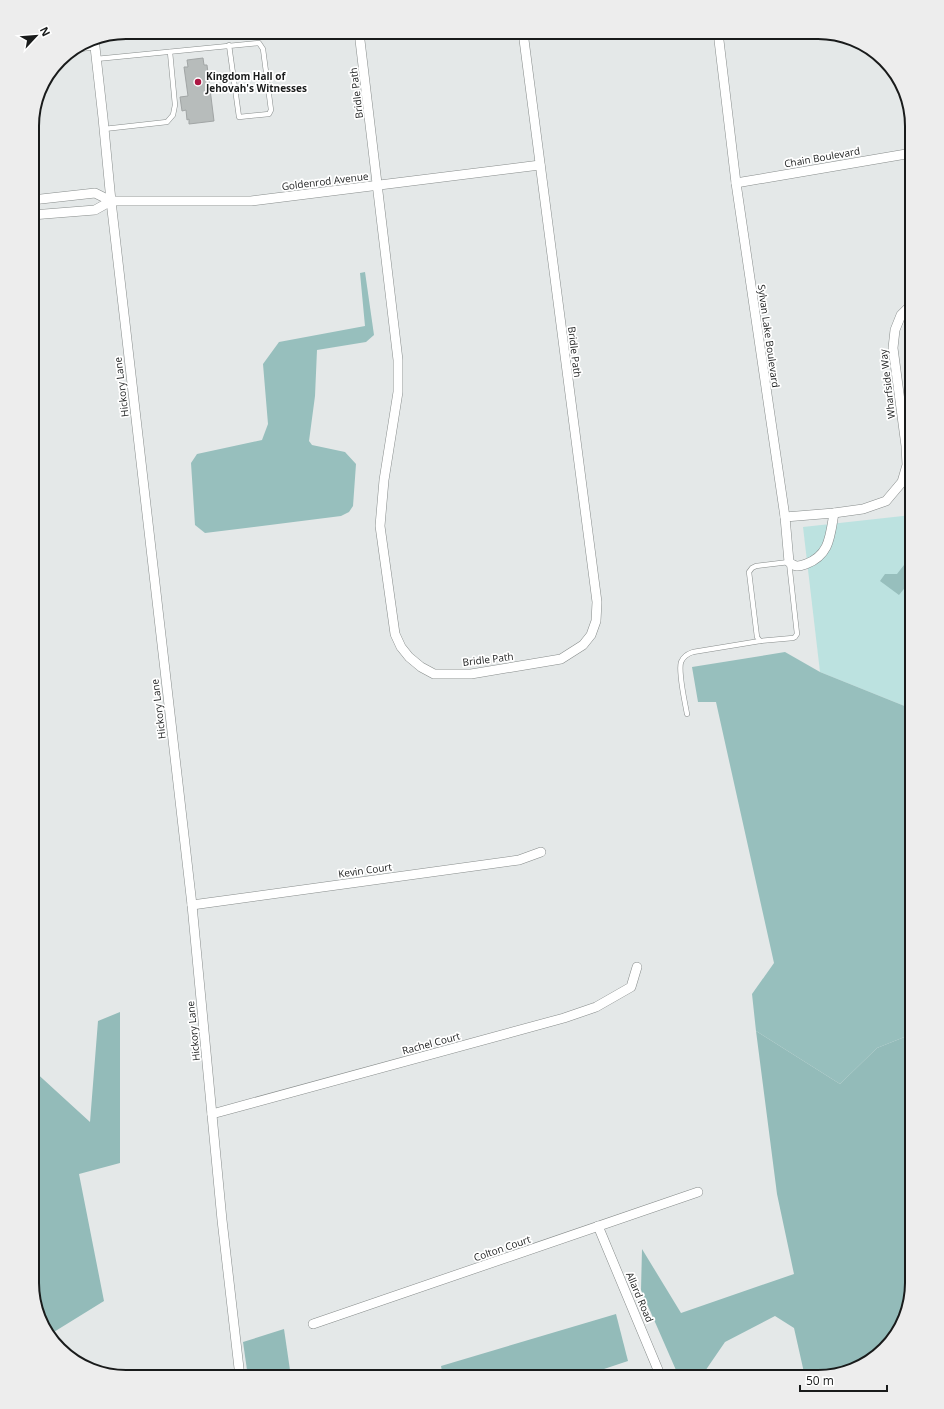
<svg xmlns="http://www.w3.org/2000/svg" width="944" height="1409" font-family="'Open Sans',sans-serif">
	<style>
		.green { fill: #bce2e0 }
		.forest { fill: #93bbb9 }
		.water { fill: #97bfbd }
		.building { fill: #b7bcbb; stroke: #a1a5a5 }
		.lines { fill: none; stroke-linecap: round; stroke-linejoin: round }
		.service-casing { stroke: #878c8b; stroke-width: 5.5 }
		.minor-casing { stroke: #878c8b; stroke-width: 10 }
		.service { stroke: #fff; stroke-width: 4.5 }
		.minor { stroke: #fff; stroke-width: 9 }
		.poi-dot { fill: #ac1743; stroke: #fff; stroke-width: 1.5 }
		.labels { text-anchor: middle; dominant-baseline: central; stroke-width: 3.5; stroke-linejoin: round; paint-order: stroke }
		.poi-label { font-size: 10px; font-weight: bold; fill: #191b1b; stroke: #fff; text-anchor: start }
		.street-label { font-size: 10px; fill: #191b1b; stroke: #fff }
		.rim { fill: none; stroke: #191b1b; stroke-width: 2 }
	</style>
	<rect width="100%" height="100%" fill="#e4e8e8"/>
	<!-- green -->
	<polygon class="green" points="912,515 912,709 820,672 803,527"/>
	<!-- forest -->
	<g class="forest">
		<polygon points="120,1012 120,1163 79,1174 104,1301 49,1335 44,1330 32,1283 32,1069 90,1122 98,1021"/>
		<polygon points="756,1031 840,1084 877,1048 912,1034 912,1284 899,1330 865,1365 819,1377 805,1377 794,1328 775,1316 725,1342 701,1377 679,1377 641,1290 642,1249 681,1313 794,1274 777,1194"/>
		<polygon points="616,1314 628,1361 580,1377 443,1377 441,1366"/>
		<polygon points="284,1329 291,1377 248,1377 243,1342"/>
	</g>
	<!-- water -->
	<g class="water">
		<polygon points="365,272 374,335 366,342 317,350 315,396 309,441 312,445 345,452 356,464 353,506 349,512 341,516 205,533 195,525 191,463 197,454 262,440 268,424 263,364 279,342 365,326 360,273"/>
		<polygon points="911,556 912,579 899,595 880,581 885,574 897,574"/>
		<polygon points="785,652 820,672 912,709 912,1034 877,1048 840,1084 756,1031 752,994 774,963 716,702 698,702 692,667"/>
	</g>
	<!-- building -->
	<polygon class="building" points="203,58 204,65 207,65 214,121 189,124 189,119 187,120 186,110 182,111 180,97 188,96 184,67 188,67 187,60"/>
	<g class="lines">
		<defs>
			<g id="service">
				<polyline points="96,59 259,43 263,49 271,110 269,114 239,117 229,45"/>
				<polyline points="104,129 167,122 173,115 175,105 170,52"/>
				<polygon points="789,562 797,634 795,637 793,638 760,641 757,637 749,572 752,568 756,566"/>
				<path d="M687 714C685 702 678 673 681 662 683 657 687 654 693 652L760 641"/>
			</g>
			<g id="minor">
				<polyline points="359,32 398,360 398,392 384,480 380,526 395,634 401,647 409,657 421,667 434,674 471,674 561,659 583,645 591,635 596,621 597,602 523,32"/>
				<path d="M718 32 736 183 785 517 789 562C795 567 798 567 806 564 830 555 830 536 834 513"/>
				<polyline points="94,38 103,118 111,201 192,905 222,1220 240,1377"/>
				<polyline points="78,47 94,45"/>
				<polyline points="736,183 912,153"/>
				<polyline points="32,200 95,193 111,201 251,201 540,165"/>
				<polyline points="32,215 95,210 111,201"/>
				<polyline points="785,517 834,513 863,509 886,501 902,482 907,465 906,446 893,348 895,330 901,315 912,304"/>
				<polyline points="192,905 519,860 541,852"/>
				<polyline points="212,1114 564,1018 596,1007 631,987 637,967"/>
				<polyline points="598,1226 661,1377"/>
				<polyline points="313,1324 698,1192"/>
			</g>
		</defs>
		<!-- service casing -->
		<use href="#service" class="service-casing"/>
		<!-- minor casing -->
		<use href="#minor" class="minor-casing"/>
		<!-- service -->
		<use href="#service" class="service"/>
		<!-- minor -->
		<use href="#minor" class="minor"/>
	</g>
	<!-- markers -->
	<circle class="poi-dot" cx="198" cy="82" r="4"/>
	<g class="labels">
		<!-- poi labels -->
		<g class="poi-label">
			<text x="206" y="76">Kingdom Hall of<tspan x="206" dy="12">Jehovah's Witnesses</tspan></text>
		</g>
		<!-- street labels -->
		<g class="street-label">
			<text transform="translate(356 93) rotate(-97)">Bridle Path</text>
			<text transform="translate(822 157) rotate(-10)">Chain Boulevard</text>
			<text transform="translate(325 181) rotate(-7)">Goldenrod Avenue</text>
			<text transform="translate(769 336) rotate(82)">Sylvan Lake Boulevard</text>
			<text transform="translate(575 352) rotate(83)">Bridle Path</text>
			<text transform="translate(887 384) rotate(-97)">Wharfside Way</text>
			<text transform="translate(121 387) rotate(-97)">Hickory Lane</text>
			<text transform="translate(488 659) rotate(-7)">Bridle Path</text>
			<text transform="translate(158 709) rotate(-97)">Hickory Lane</text>
			<text transform="translate(365 870) rotate(-8)">Kevin Court</text>
			<text transform="translate(193 1031) rotate(-96)">Hickory Lane</text>
			<text transform="translate(431 1043) rotate(-15)">Rachel Court</text>
			<text transform="translate(502 1248) rotate(-19)">Colton Court</text>
			<text transform="translate(640 1297) rotate(67)">Allard Road</text>
		</g>
	</g>
	<!-- crop -->
	<path d="M0 0H944V1409H0ZM126 39H818A87 87 0 0 1 905 126V1283A87 87 0 0 1 818 1370H126A87 87 0 0 1 39 1283V126A87 87 0 0 1 126 39Z" fill="#ededed" fill-rule="evenodd"/>
	<path class="rim" d="M126 39H818A87 87 0 0 1 905 126V1283A87 87 0 0 1 818 1370H126A87 87 0 0 1 39 1283V126A87 87 0 0 1 126 39Z"/>
	<!-- north arrow -->
	<g transform="translate(36 36) rotate(64)" stroke="#ffffff" stroke-width="3" paint-order="stroke">
	<path d="M0-3L7 15L0 10L-7 15Z" fill="#191b1b"/>
	<text y="-6" font-size="11" font-weight="bold" text-anchor="middle" fill="#191b1b">N</text>
	</g>
	<!-- scale -->
	<path d="M800 1385v6h87v-6" fill="none" stroke="#191b1b" stroke-width="2"/>
	<text x="806" y="1385" font-size="12" fill="#191b1b" stroke="#ffffff" stroke-width="3" paint-order="stroke">50 m</text>
</svg>
